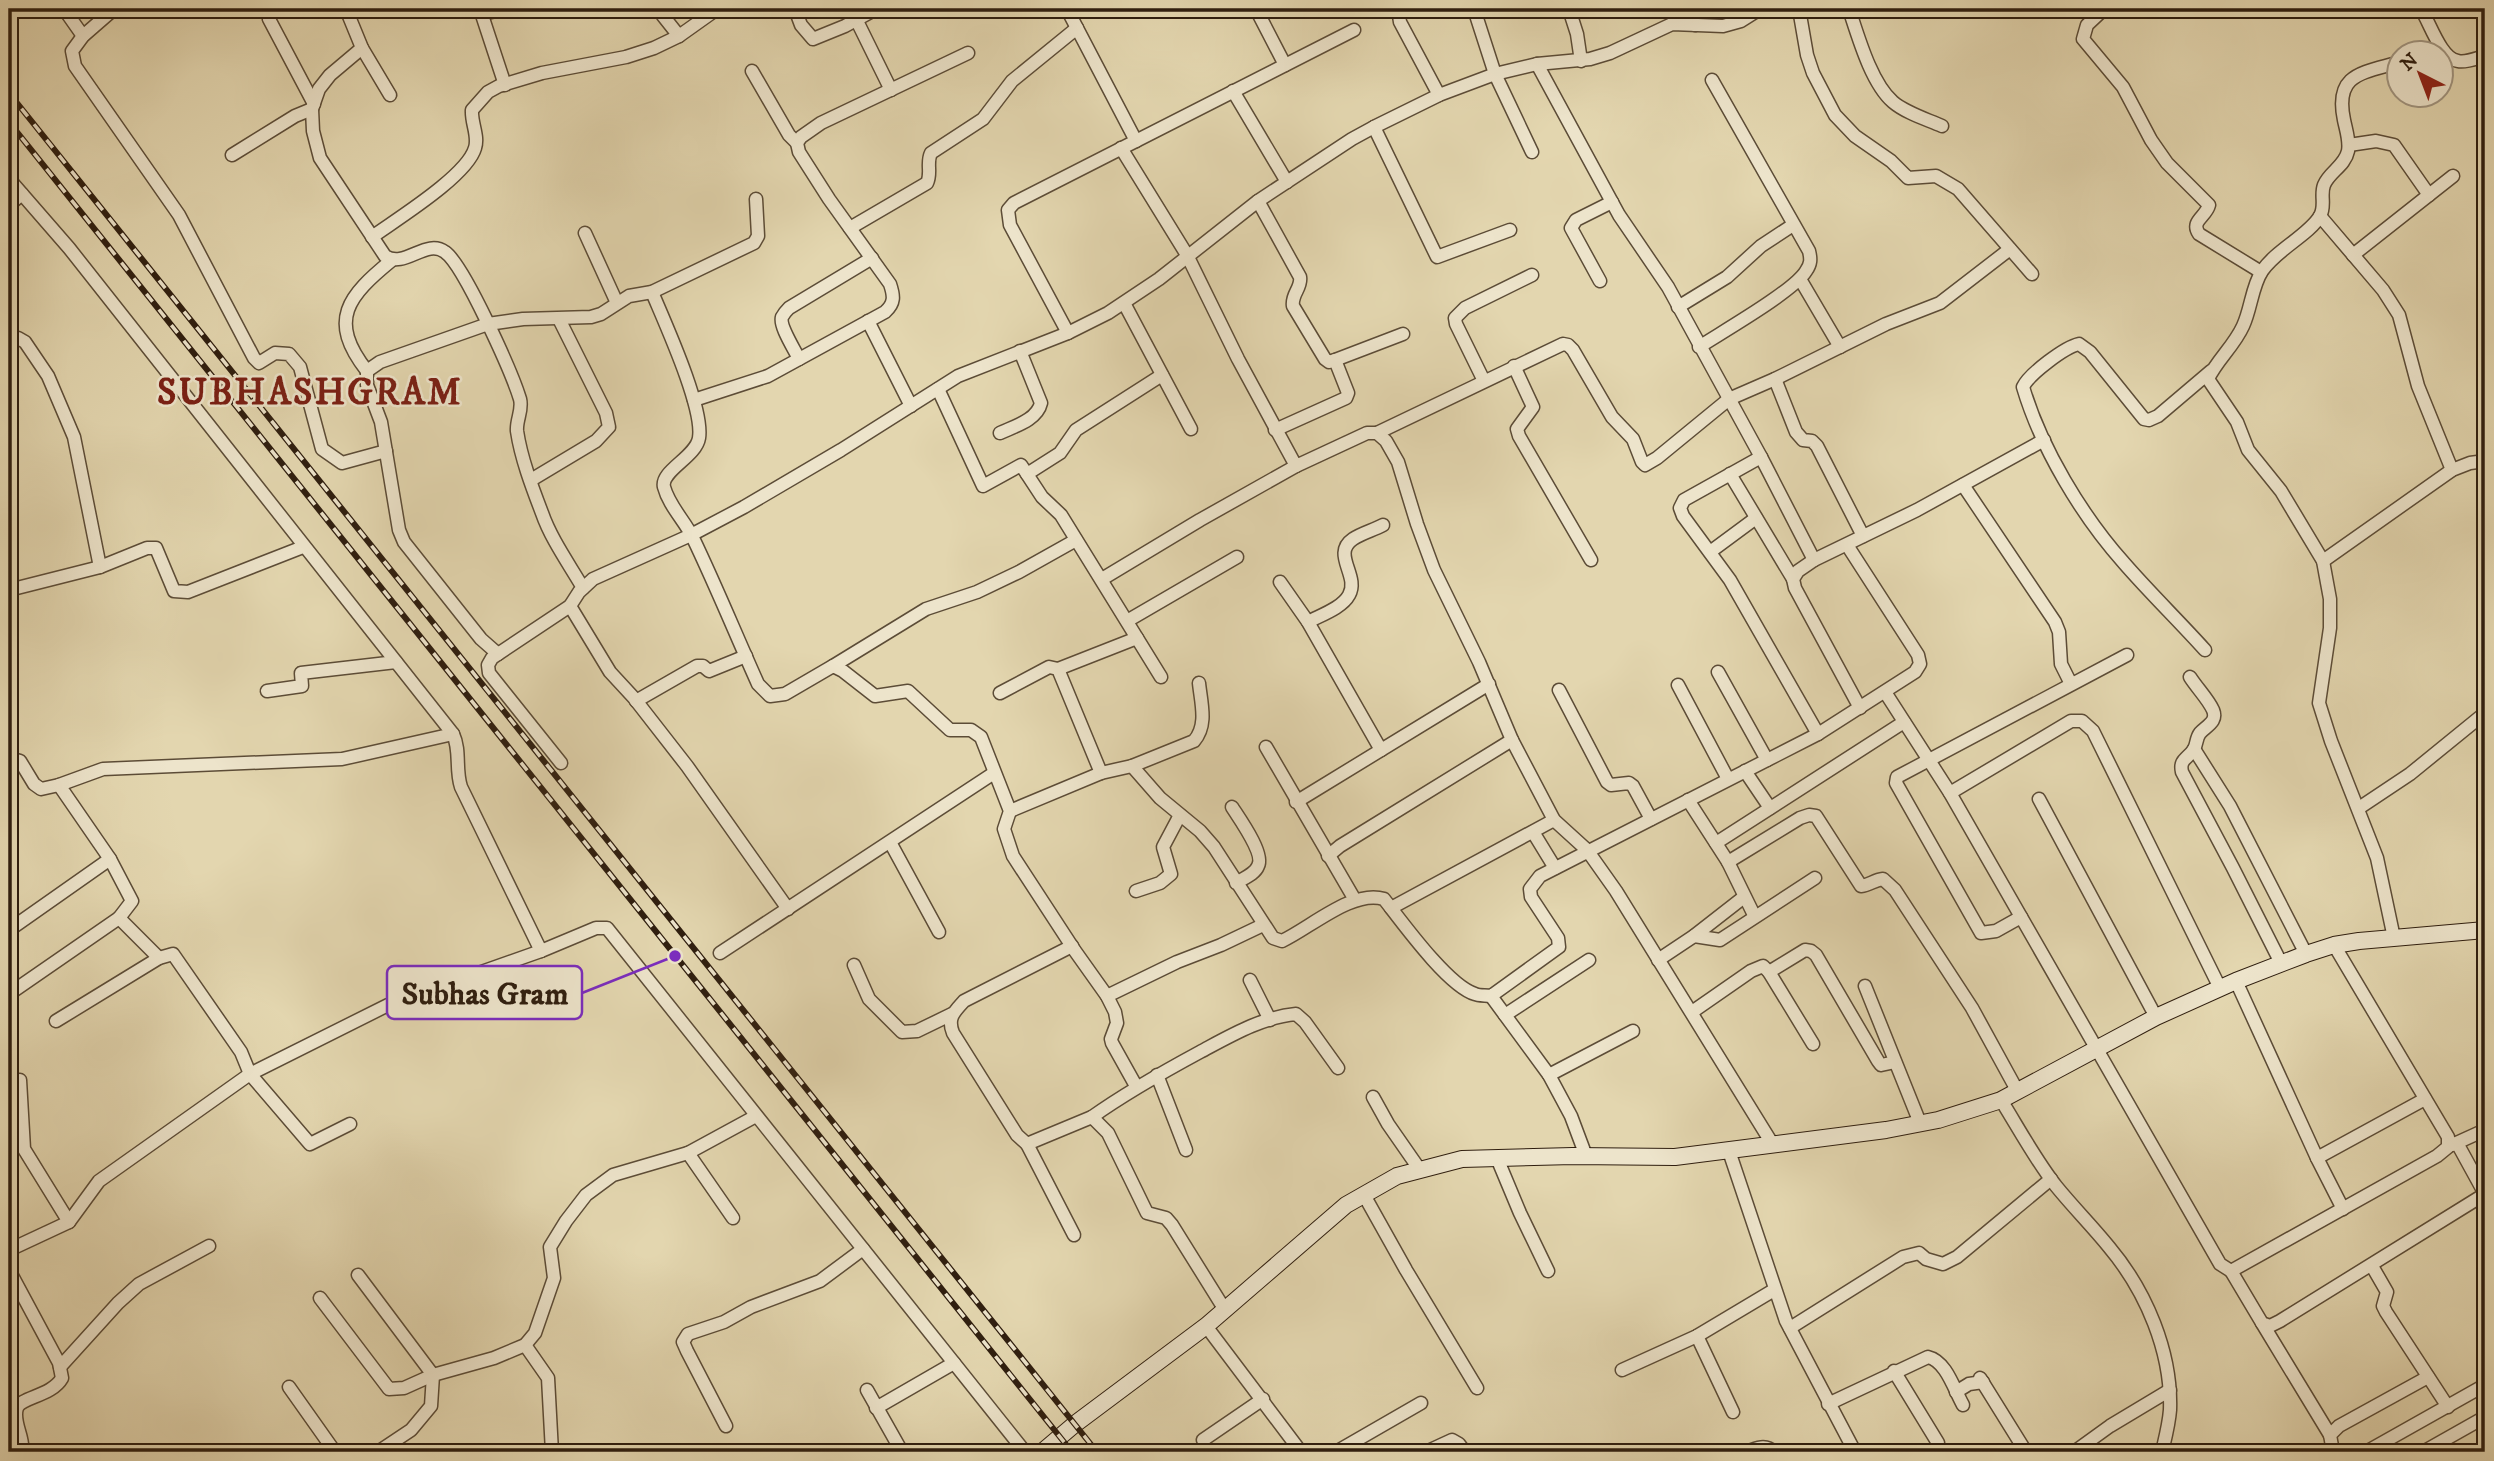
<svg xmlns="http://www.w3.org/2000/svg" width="2494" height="1461" font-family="'IM FELL DW Pica',serif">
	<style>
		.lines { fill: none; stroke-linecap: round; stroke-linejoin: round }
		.minor-casing { stroke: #5c4c37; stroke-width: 15 }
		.secondary-casing { stroke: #2f1e0f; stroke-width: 18 }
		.minor { stroke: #ede4cb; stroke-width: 12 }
		.secondary { stroke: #ede4cb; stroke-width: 16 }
		.rail-casing { stroke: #2f1e0f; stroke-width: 6 }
		.rail { stroke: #ede4cb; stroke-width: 3.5; stroke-dasharray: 10; stroke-linecap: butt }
		.labels { text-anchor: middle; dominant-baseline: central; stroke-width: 5; stroke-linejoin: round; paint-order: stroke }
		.district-label { font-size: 37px; font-weight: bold; letter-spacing: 2px; fill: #7a1f14; stroke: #ede4cb }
		.leader { fill: none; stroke: #7b2cbf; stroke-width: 2.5 }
		.callout-dot { fill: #7b2cbf; stroke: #ede4cb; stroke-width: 2.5 }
		.callout { fill: #ede4cb; stroke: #7b2cbf; stroke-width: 2.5 }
		.callout-label { font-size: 32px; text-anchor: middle; font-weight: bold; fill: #2f1e0f }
	</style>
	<rect width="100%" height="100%" fill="#e3d6af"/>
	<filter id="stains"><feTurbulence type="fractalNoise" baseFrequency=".00286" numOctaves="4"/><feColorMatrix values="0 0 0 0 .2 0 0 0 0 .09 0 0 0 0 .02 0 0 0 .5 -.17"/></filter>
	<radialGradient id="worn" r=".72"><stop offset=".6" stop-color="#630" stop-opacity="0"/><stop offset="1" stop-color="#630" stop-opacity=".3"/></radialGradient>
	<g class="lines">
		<defs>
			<g id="minor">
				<polyline points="64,9 83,36"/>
				<polyline points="114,9 83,36 72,51 75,66 179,215 254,358 259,363 275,353 289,354 300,367 322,449 342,463 386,451"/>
				<polyline points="346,9 362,48 390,95"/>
				<polyline points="480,9 505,85"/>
				<polyline points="641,9 660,12 679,36"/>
				<polyline points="795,9 801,25 813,39 845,26 876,9"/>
				<polyline points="1067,9 1136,141"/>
				<polyline points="1256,9 1285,65"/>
				<polyline points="1398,9 1400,22 1439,95"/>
				<polyline points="1474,9 1495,74 1532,152"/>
				<polyline points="1569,9 1577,34 1581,61"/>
				<polyline points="1689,9 1695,25"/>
				<polyline points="1799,9 1807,55 1813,73 1835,115 1855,136 1891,161 1908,178 1936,176 1958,189 2032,274"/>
				<path d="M1849 9C1858 36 1871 83 1893 102 1906 113 1926 119 1942 126"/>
				<path d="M2104 9 2087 25 2083 39 2123 87 2151 140 2167 163 2209 205C2206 217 2190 221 2199 234L2261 272"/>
				<path d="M2421 9C2430 23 2441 59 2458 61 2466 63 2477 58 2485 56"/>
				<polyline points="482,14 506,9"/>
				<polyline points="269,19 314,104"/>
				<polyline points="856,19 891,90"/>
				<path d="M362 48 330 75 319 89 312 109 313 131 320 158 385 256C405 269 426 238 445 252 464 265 512 373 520 399 523 410 516 420 517 431 521 458 532 487 542 513 551 539 569 564 583 588"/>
				<polyline points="1537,64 1619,215 1668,287 1761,457 1814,560 1917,510 2044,440"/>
				<polyline points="752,71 789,135 797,143"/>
				<polyline points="1233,91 1287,182"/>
				<polyline points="1374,127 1437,257 1510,230"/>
				<polyline points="2349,145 2376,141 2394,145 2429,195"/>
				<polyline points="1121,148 1187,255 1238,359 1296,466 1367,433 1377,433 1386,441 1398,462 1417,524 1434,570 1479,662 1512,740 1554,820 1587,850 1616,891 1773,1145"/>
				<polyline points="232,155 295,116 312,109"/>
				<polyline points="9,179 69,248 453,734 342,759 103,769 59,785 110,859 132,901 119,918 159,958"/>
				<path d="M1258 201 1300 277C1302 288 1291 294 1293 306L1325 359 1329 362 1335 360 1403 334"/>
				<polyline points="9,205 22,194"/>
				<polyline points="2320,216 2383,290 2399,315 2418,386 2452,470"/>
				<path d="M850 228 927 183C932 173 926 163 931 153L983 119 1012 81 1077 28"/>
				<polyline points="585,233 617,303"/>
				<path d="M372 237C397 219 467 176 475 148 479 136 471 123 472 110L488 92 499 86 542 73 626 57 654 48 679 36 717 9"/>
				<polyline points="2353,255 2453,176"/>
				<polyline points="1800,279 1840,347"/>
				<polyline points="1600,281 1571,228 1576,220 1612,202"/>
				<path d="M652 292C665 323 704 408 699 438 696 457 660 471 664 487 669 506 685 521 693 538 716 586 736 635 758 684L770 696 785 694 833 666 843 671 875 696 908 691 950 730H971L981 737 1010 811 1004 829 1013 856 1075 951 1107 996 1115 1012 1117 1023 1111 1039 1112 1043 1136 1086"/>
				<polyline points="1124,303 1191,429"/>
				<polyline points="1678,307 1727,277 1761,246 1793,225"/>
				<polyline points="868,321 911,406"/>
				<polyline points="1068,333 1010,225 1008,210 1014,203 1354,30"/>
				<polyline points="9,339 18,338 25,342 48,376 74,437 100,567"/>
				<path d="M1699 347C1722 332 1794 291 1806 271 1811 264 1811 259 1809 251L1712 80"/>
				<path d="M799 359C795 350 779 326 782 317 783 315 788 309 789 308L872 258"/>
				<polyline points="1514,366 1533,407 1517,429 1519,436 1591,560"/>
				<path d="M367 371C327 320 348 296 392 260"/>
				<polyline points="1775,379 1796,432 1803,440 1812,441 1817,446 1863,536"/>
				<polyline points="1484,381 1456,324 1455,318 1465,308 1532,275"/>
				<polyline points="938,389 983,486 1021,465 1042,497 1061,515 1161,677"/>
				<path d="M694 400 768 376 885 312C895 303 894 296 890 284L829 199 799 152 797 143 801 137 821 123 968 53"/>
				<polyline points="1275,430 1346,398 1348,393 1335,360"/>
				<path d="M1000 433C1015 426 1037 420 1041 403L1020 351"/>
				<polyline points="1377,433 1563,344 1568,345 1573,350 1612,417 1633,439 1642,462 1645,465 1657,458 1729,399 1775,379 1886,324 1940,303 2010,249"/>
				<polyline points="1761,457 1684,500 1680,508 1683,516 1730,580 1818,734"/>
				<polyline points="1027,474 1060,453 1076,430 1162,375"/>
				<polyline points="1730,474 1793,579"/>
				<polyline points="531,480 596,441 609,427 606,413 559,319"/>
				<polyline points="1963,485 2055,622 2059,632 2061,664 2071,684"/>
				<polyline points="1710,552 1756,518"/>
				<polyline points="1814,560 1798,571 1793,579 1795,588 1860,708"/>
				<polyline points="2323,561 2452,470 2470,463 2485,461"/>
				<polyline points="1102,579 1200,520 1296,466"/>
				<polyline points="1280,582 1308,622 1381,750"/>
				<polyline points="9,590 100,567 147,548 156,548 174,591 188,592 303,547"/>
				<polyline points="570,606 610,672 634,698 687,766 788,909"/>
				<polyline points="1127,621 1237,557"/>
				<path d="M1308 622C1321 615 1342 608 1349 595 1360 576 1331 554 1353 539 1362 533 1374 530 1383 525"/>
				<path d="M2205 650C2179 621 2150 593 2124 563 2082 516 2041 448 2023 387 2029 374 2065 347 2079 344L2090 352 2144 419 2149 420 2158 416 2211 371"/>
				<polyline points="498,654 481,639 404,542 399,530 381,422 367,385 367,371 380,362 488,324 523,319 591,317 601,314 629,296 652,292 754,243 758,236 756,199"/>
				<polyline points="833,666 926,609 977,592 1019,572 1076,540"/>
				<polyline points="1058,669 1137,638"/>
				<polyline points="1718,672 1767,760"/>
				<path d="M2190 677C2197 688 2208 699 2213 710 2218 722 2206 726 2200 733 2196 738 2197 744 2194 749 2188 759 2179 759 2182 772L2233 868 2281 963"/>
				<polyline points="1678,685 1728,779"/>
				<polyline points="1559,690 1607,782 1611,785 1629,783 1633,786 1651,819"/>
				<polyline points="267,691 302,686 301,673 396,662"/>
				<polyline points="1885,692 1950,793 2220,1264 2231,1271 2437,1156 2448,1147 2448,1137 2334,945"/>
				<polyline points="1000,693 1049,667 1058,669 1101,773"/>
				<polyline points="636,701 697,666 703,666 709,671 746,656"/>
				<path d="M453 734C461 751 455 769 461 787L541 951"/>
				<polyline points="1266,747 1355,900"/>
				<polyline points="2194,749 2230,806 2306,954"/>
				<polyline points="9,758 20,761 34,784 41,789 59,785"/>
				<polyline points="561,763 489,673 488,665 492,658 570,606 579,592 593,579 691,535 744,507 841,450 958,376 1068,333 1108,313 1159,279 1258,201 1352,139 1374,127 1439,95 1495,74 1537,64 1590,59 1610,53 1672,24 1723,26 1741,21 1760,9"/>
				<path d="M1132 766 1160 798 1200 831 1214 847 1273 938 1282 941C1310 928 1353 889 1384 899 1402 922 1448 986 1475 994 1479 996 1486 995 1491 996L1559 947 1558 938 1531 897 1530 889 1540 876 1818 734 1915 672 1920 664 1918 655 1847 545"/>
				<polyline points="1745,771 1770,808"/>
				<polyline points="1950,793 2071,721 2082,721 2093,731 2220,988"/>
				<polyline points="2039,799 2156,1017"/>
				<polyline points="1688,800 1728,862 1754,915"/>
				<polyline points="1296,802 1489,684"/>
				<path d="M1232 807C1239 818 1265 854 1258 866 1255 874 1244 878 1236 883"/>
				<polyline points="2359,808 2410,774 2485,713"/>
				<path d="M1010 811 1101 773 1132 766 1194 741C1208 725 1201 703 1199 683"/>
				<polyline points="1533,832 1555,868"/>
				<polyline points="890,842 939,932"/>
				<polyline points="1716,843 1904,722"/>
				<polyline points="1328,856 1340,846 1512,740"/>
				<path d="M1728 862 1800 818 1809 815 1816 816 1861 886C1870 885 1874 880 1883 879L1895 890 1972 1008 2018 1092"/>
				<polyline points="1136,891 1160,883 1171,874 1163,847 1180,815"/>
				<polyline points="1391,908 1554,820"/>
				<polyline points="2021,917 1996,931 1981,933 1896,783 1897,777 2127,655"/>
				<polyline points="9,930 110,859"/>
				<polyline points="1694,936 1720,940 1815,878"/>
				<path d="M2394 938 2377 858 2331 741 2319 703 2330 628V599L2323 561 2281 491 2248 450 2237 422 2208 379C2217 360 2234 346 2243 326 2251 309 2252 286 2262 271 2277 249 2309 235 2320 216 2326 206 2320 195 2324 185 2329 172 2345 166 2348 151 2350 141 2346 130 2344 120 2334 73 2363 73 2400 62"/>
				<path d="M1072 946 964 1001C954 1012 947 1018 953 1033L1017 1135 1027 1144 1092 1117 1108 1133 1147 1213 1166 1218 1172 1225 1225 1310"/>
				<polyline points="720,953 994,773"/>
				<polyline points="1658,960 1694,936 1744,897"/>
				<polyline points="854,965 869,999 902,1032 917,1031 952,1014"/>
				<polyline points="1769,972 1805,950 1811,951 1816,955 1878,1061 1881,1065 1895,1062"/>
				<polyline points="1250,980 1270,1020"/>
				<polyline points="2236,981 2317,1158 2343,1209"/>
				<polyline points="1865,986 1920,1123"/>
				<polyline points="9,994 119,918"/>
				<polyline points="1107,996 1177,962 1221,945 1263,925"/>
				<polyline points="1491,996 1549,1075 1571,1116 1586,1156"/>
				<polyline points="1692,1012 1751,971 1763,966 1769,972 1813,1044"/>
				<polyline points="1505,1015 1589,960"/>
				<polyline points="56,1021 159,958 173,954 241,1052 250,1074 310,1144 350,1124"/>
				<polyline points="1157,1075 1186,1150"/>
				<polyline points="1549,1075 1633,1031"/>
				<polyline points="20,1080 24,1149 69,1222"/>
				<polyline points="1373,1097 1388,1124 1420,1170"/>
				<path d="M2001 1100C2019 1129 2035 1159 2056 1186 2073 1207 2092 1226 2109 1247 2146 1291 2172 1352 2170 1410 2169 1424 2165 1439 2162 1452"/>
				<path d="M1092 1117C1127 1092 1163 1072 1200 1052 1230 1036 1262 1017 1296 1014L1305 1022 1338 1068"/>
				<polyline points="1027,1144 1074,1235"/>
				<polyline points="2452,1145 2485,1130"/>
				<polyline points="1729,1151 1786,1321 1855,1452"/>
				<polyline points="688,1153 733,1218"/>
				<polyline points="1497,1158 1520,1213 1548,1271"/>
				<polyline points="2317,1158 2425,1099"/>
				<polyline points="1364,1195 1406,1270 1477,1388"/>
				<polyline points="9,1250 69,1222 99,1181 250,1074 388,1005 541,951 596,928 607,928 1025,1452"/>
				<polyline points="2372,1266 2387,1292 2383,1306 2386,1312 2448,1407"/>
				<path d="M9 1270 59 1363 62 1378C52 1396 21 1397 17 1408 12 1422 25 1438 22 1452"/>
				<polyline points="2231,1271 2262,1323 2270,1326 2280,1321 2485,1194 2457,1143"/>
				<polyline points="358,1275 433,1375 431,1406 411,1430 378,1452"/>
				<polyline points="320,1298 389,1389 404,1388 433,1375 494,1358 525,1345 535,1333 554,1278 550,1247 566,1221 586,1195 613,1175 688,1153 756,1116"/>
				<polyline points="2262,1323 2330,1435"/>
				<polyline points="1206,1326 1301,1452"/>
				<polyline points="1790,1328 1903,1257 1919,1253 1926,1259 1943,1264 1957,1257 2051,1179"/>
				<polyline points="1697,1336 1733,1412"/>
				<polyline points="525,1345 548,1378 552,1452"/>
				<polyline points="60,1367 118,1303 139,1284 209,1246"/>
				<polyline points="1622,1370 1697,1336 1774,1290"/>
				<polyline points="1894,1371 1938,1443 1935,1452"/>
				<polyline points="1980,1378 2026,1452"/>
				<polyline points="289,1387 335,1452"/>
				<polyline points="867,1390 902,1452"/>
				<polyline points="1956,1392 1969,1384 1983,1382"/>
				<path d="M1828 1404 1928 1357C1946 1361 1954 1389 1963 1405"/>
				<polyline points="876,1408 954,1363"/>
				<polyline points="726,1426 687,1351 683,1342 688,1334 724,1322 751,1307 820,1281 863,1249"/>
				<polyline points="1203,1440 1263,1399"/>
				<polyline points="1336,1452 1421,1403"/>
				<polyline points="1426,1452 1452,1440 1459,1444 1465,1452"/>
				<path d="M1745 1452C1756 1449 1765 1443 1774 1452"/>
				<polyline points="2074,1452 2110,1426 2170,1390"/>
				<polyline points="2324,1452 2332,1446 2330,1435 2339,1426 2428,1377"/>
				<polyline points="2366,1452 2485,1385"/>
				<polyline points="2423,1452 2485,1417"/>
			</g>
			<polyline id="secondary" points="1042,1452 1075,1424 1206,1326 1346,1205 1397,1176 1462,1159 1573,1156 1675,1157 1886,1130 1938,1120 2001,1100 2156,1017 2236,981 2306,954 2334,945 2359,941 2485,930"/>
		</defs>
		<!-- minor casing -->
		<use href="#minor" class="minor-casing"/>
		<!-- secondary casing -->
		<use href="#secondary" class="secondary-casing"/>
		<!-- minor -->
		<use href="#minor" class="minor"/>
		<!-- secondary -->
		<use href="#secondary" class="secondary"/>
		<defs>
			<g id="rail">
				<polyline points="9,93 1097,1452"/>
				<polyline points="9,122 1072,1452"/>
			</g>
		</defs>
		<!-- rail casing -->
		<use href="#rail" class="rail-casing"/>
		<!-- rail -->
		<use href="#rail" class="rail"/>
	</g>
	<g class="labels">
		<!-- district labels -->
		<g class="district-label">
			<text x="310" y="393">SUBHASHGRAM</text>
		</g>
	</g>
	<!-- callouts -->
	<path class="leader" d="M675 956L582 993"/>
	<circle class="callout-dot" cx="675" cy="956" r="7"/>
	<rect class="callout" x="387" y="966" width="195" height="53" rx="7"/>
	<g class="callout-label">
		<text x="485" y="1004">Subhas Gram</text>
	</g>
	<!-- margin -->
	<rect width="2494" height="1461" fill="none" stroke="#e3d6af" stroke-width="35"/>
	<rect x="10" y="10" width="2473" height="1440" fill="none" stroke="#2f1e0f" stroke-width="3.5"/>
	<rect x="18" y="18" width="2459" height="1426" fill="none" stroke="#2f1e0f" stroke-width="2"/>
	<!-- north arrow -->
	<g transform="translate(2420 74) rotate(318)"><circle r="33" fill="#ede4cb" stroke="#a19580" stroke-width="2"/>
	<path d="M0-5L12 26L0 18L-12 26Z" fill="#8f2418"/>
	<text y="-10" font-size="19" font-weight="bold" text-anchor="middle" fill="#2f1e0f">N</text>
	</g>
	<rect width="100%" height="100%" filter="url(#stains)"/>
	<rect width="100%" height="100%" fill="url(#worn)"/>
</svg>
